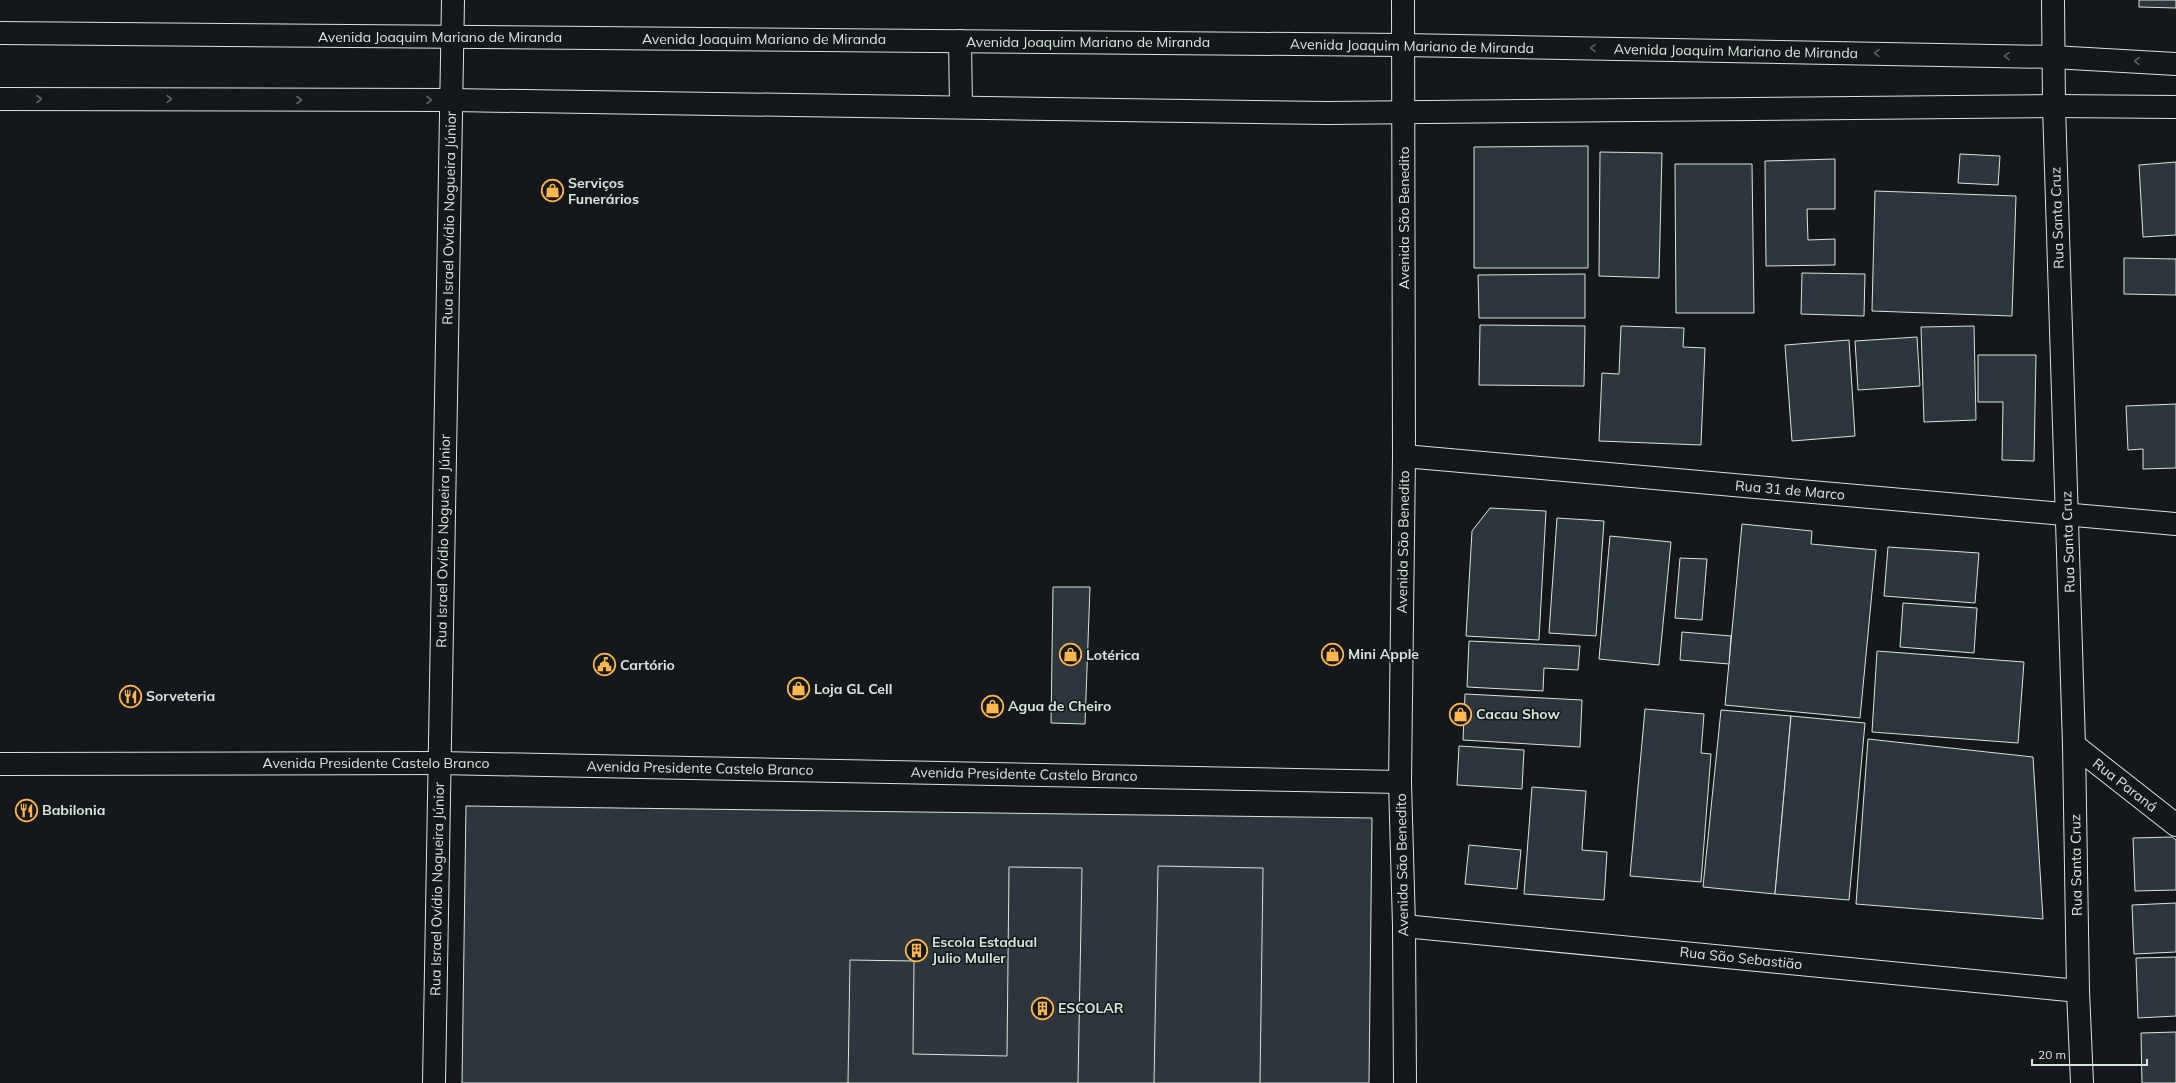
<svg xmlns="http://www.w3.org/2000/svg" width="2176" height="1083" font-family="Mulish,sans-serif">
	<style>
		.building { fill: #2c363c; stroke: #d8e6dc }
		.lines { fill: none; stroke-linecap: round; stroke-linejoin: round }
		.minor-casing { stroke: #d8e6dc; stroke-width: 24 }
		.minor { stroke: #14181c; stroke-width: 22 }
		.oneway { stroke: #59605f }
		.labels { text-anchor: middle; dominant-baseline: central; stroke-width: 3; stroke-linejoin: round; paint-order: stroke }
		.street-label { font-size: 14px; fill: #d8e6dc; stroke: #14181c }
		.poi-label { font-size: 14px; font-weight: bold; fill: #d8e6dc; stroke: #14181c; text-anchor: start }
	</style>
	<rect width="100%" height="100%" fill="#14181c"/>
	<!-- building -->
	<g class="building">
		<polygon points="2139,0 2176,0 2176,8 2139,7"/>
		<polygon points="1588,146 1588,268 1474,268 1474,147"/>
		<polygon points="1600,152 1662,153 1659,278 1599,276"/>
		<polygon points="1960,154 2000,156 1998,185 1958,183"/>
		<polygon points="1835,159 1835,209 1807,209 1808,240 1835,239 1835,265 1766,266 1765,161"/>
		<polygon points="2176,162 2176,235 2143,237 2139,165"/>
		<polygon points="1675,164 1752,164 1754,313 1676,313"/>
		<polygon points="1875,191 2016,196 2012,316 1872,311"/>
		<polygon points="2124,258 2176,259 2176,295 2124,294"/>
		<polygon points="1802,273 1865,274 1864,316 1801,314"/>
		<polygon points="1585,274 1585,318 1479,318 1478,275"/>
		<polygon points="1480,325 1585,326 1584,386 1479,385"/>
		<polygon points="1621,326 1684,328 1683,347 1705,348 1701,445 1599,441 1602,373 1619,374"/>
		<polygon points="1974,326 1976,420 1924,422 1921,327"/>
		<polygon points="1917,337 1920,386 1858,390 1855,341"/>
		<polygon points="1849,340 1855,436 1792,441 1785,345"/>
		<polygon points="1978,355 2036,355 2034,461 2002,460 2003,402 1978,402"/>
		<polygon points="2176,404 2176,468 2143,469 2143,449 2128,450 2126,406"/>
		<polygon points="1490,508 1546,511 1539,640 1466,636 1472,531"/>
		<polygon points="1557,518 1604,521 1596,636 1549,633"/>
		<polygon points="1742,524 1812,531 1811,544 1876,550 1860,718 1725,705"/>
		<polygon points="1610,536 1671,542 1659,665 1599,659"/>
		<polygon points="1888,547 1979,553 1975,603 1884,596"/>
		<polygon points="1680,558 1707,559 1702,620 1675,618"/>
		<polygon points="1053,587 1090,587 1085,724 1051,723"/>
		<polygon points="1903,603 1977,608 1974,653 1900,647"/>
		<polygon points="1682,632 1731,636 1729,664 1680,660"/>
		<polygon points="1469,641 1580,646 1578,670 1544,668 1543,691 1467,687"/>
		<polygon points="1877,651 2024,662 2018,743 1872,732"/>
		<polygon points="1465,694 1582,700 1580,747 1463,740"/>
		<polygon points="1645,709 1704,714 1701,753 1711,754 1701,882 1630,876"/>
		<polygon points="1721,710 1791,716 1775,894 1703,887"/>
		<polygon points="1791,716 1865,723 1849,900 1775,894"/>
		<polygon points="1868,739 2033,757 2043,919 1856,904"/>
		<polygon points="1459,746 1524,750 1522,789 1457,785"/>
		<polygon points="1532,787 1586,791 1582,850 1607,852 1604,900 1524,894"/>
		<polygon points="466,806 1372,818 1369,1083 462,1083"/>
		<polygon points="2172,837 2176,840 2176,890 2135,891 2133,838"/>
		<polygon points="1469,845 1521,850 1517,889 1465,884"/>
		<polygon points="1158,866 1263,868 1260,1083 1154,1083"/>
		<polygon points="1009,867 1082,868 1078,1083 848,1083 850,960 914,961 913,1054 1007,1056"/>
		<polygon points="2176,903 2176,952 2134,954 2132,905"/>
		<polygon points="2176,957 2176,1016 2138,1018 2136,958"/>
		<polygon points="2176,1032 2176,1083 2142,1083 2141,1033"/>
	</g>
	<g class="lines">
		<defs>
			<g id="minor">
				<polyline points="1403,0 1404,456 1400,782 1404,926 1405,1083"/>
				<polyline points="2053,0 2054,106 2074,745 2078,991 2082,1083"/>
				<polyline points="0,33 1403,45 2053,57 2176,64"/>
				<polyline points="960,41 961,107"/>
				<polyline points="0,99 451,100 1327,113 2054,106 2176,107"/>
				<polyline points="1404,456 2176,524"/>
				<polyline points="2074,745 2176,825"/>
				<polyline points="0,764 439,763 1400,782"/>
				<polyline points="1404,926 2078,991"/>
				<polyline points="434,1083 453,0"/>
			</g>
		</defs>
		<!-- minor casing -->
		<use href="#minor" class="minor-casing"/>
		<!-- minor -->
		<use href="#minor" class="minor"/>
	</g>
	<!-- one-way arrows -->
	<defs><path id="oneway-chevron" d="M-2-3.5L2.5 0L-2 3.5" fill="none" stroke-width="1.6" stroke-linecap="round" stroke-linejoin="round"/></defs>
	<g class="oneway">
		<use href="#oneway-chevron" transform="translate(1593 48) rotate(-179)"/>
		<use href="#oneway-chevron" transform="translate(1877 53) rotate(-179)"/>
		<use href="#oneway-chevron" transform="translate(2007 56) rotate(-179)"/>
		<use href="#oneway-chevron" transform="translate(2137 61) rotate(-177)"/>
		<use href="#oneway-chevron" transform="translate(39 99)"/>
		<use href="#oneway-chevron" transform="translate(169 99)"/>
		<use href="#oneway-chevron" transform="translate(299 100)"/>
		<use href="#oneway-chevron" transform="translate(429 100)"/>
	</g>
	<!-- icons -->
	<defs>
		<symbol id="shop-ring" viewBox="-11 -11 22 22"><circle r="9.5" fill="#14181c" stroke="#ffb74d" stroke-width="1.5"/><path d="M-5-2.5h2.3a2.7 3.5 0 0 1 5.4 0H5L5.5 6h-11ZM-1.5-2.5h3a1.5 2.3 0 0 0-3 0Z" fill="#ffb74d"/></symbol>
		<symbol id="civic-ring" viewBox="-11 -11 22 22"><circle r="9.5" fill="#14181c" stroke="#ffb74d" stroke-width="1.5"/><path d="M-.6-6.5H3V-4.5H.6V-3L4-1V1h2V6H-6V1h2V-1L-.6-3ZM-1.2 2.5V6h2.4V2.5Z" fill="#ffb74d"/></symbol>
		<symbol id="restaurant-ring" viewBox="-11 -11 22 22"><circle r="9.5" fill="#14181c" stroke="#ffb74d" stroke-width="1.5"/><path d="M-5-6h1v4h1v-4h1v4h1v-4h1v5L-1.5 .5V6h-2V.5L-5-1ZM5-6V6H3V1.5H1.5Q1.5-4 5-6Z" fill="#ffb74d"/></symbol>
		<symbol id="building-ring" viewBox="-11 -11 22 22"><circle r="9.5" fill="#14181c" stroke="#ffb74d" stroke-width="1.5"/><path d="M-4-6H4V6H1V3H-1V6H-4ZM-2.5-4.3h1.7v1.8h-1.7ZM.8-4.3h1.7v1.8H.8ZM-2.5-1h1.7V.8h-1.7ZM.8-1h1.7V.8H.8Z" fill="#ffb74d"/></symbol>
	</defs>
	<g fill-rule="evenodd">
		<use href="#shop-ring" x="540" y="178" width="25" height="25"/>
		<use href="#shop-ring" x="1320" y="642" width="25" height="25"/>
		<use href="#shop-ring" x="1058" y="642" width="25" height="25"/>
		<use href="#civic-ring" x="592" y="652" width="25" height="25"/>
		<use href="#shop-ring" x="786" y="676" width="25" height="25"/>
		<use href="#restaurant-ring" x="118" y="684" width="25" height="25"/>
		<use href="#shop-ring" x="980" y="694" width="25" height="25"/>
		<use href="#shop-ring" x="1448" y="702" width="25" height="25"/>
		<use href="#restaurant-ring" x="14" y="798" width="25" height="25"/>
		<use href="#building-ring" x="904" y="938" width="25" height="25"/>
		<use href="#building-ring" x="1030" y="996" width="25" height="25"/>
	</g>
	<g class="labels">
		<!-- street labels -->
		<g class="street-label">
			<text x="440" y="37">Avenida Joaquim Mariano de Miranda</text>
			<text x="764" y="39">Avenida Joaquim Mariano de Miranda</text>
			<text x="1088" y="42">Avenida Joaquim Mariano de Miranda</text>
			<text transform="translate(1412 46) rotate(1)">Avenida Joaquim Mariano de Miranda</text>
			<text transform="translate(1736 51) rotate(1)">Avenida Joaquim Mariano de Miranda</text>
			<text transform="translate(449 218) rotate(-89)">Rua Israel Ovídio Nogueira Júnior</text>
			<text transform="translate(1404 218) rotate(-90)">Avenida São Benedito</text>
			<text transform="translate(2057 218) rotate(-92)">Rua Santa Cruz</text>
			<text transform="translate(1790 490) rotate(5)">Rua 31 de Marco</text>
			<text transform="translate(443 541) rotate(-89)">Rua Israel Ovídio Nogueira Júnior</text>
			<text transform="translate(1403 542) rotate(-89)">Avenida São Benedito</text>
			<text transform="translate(2068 542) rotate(-92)">Rua Santa Cruz</text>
			<text x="376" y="763">Avenida Presidente Castelo Branco</text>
			<text transform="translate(700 768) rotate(1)">Avenida Presidente Castelo Branco</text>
			<text transform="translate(1024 774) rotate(1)">Avenida Presidente Castelo Branco</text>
			<text transform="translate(2125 785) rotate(38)">Rua Paraná</text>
			<text transform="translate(1402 865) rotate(-91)">Avenida São Benedito</text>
			<text transform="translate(2076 865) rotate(-91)">Rua Santa Cruz</text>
			<text transform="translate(437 889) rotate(-89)">Rua Israel Ovídio Nogueira Júnior</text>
			<text transform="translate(1741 958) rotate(6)">Rua São Sebastião</text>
		</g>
		<!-- poi labels -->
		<g class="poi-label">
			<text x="568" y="183">Serviços<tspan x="568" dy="16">Funerários</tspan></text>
			<text x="1348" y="654">Mini Apple</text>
			<text x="1086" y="655">Lotérica</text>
			<text x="620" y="665">Cartório</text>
			<text x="814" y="689">Loja GL Cell</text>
			<text x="146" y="696">Sorveteria</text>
			<text x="1008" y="706">Agua de Cheiro</text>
			<text x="1476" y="714">Cacau Show</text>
			<text x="42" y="810">Babilonia</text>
			<text x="932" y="942">Escola Estadual<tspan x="932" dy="16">Julio Muller</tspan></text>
			<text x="1058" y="1008">ESCOLAR</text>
		</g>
	</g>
	<!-- scale -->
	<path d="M2032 1059v6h115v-6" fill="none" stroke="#d8e6dc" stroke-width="2"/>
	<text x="2038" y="1059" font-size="12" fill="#d8e6dc" stroke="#14181c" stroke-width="3" paint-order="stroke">20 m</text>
</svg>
